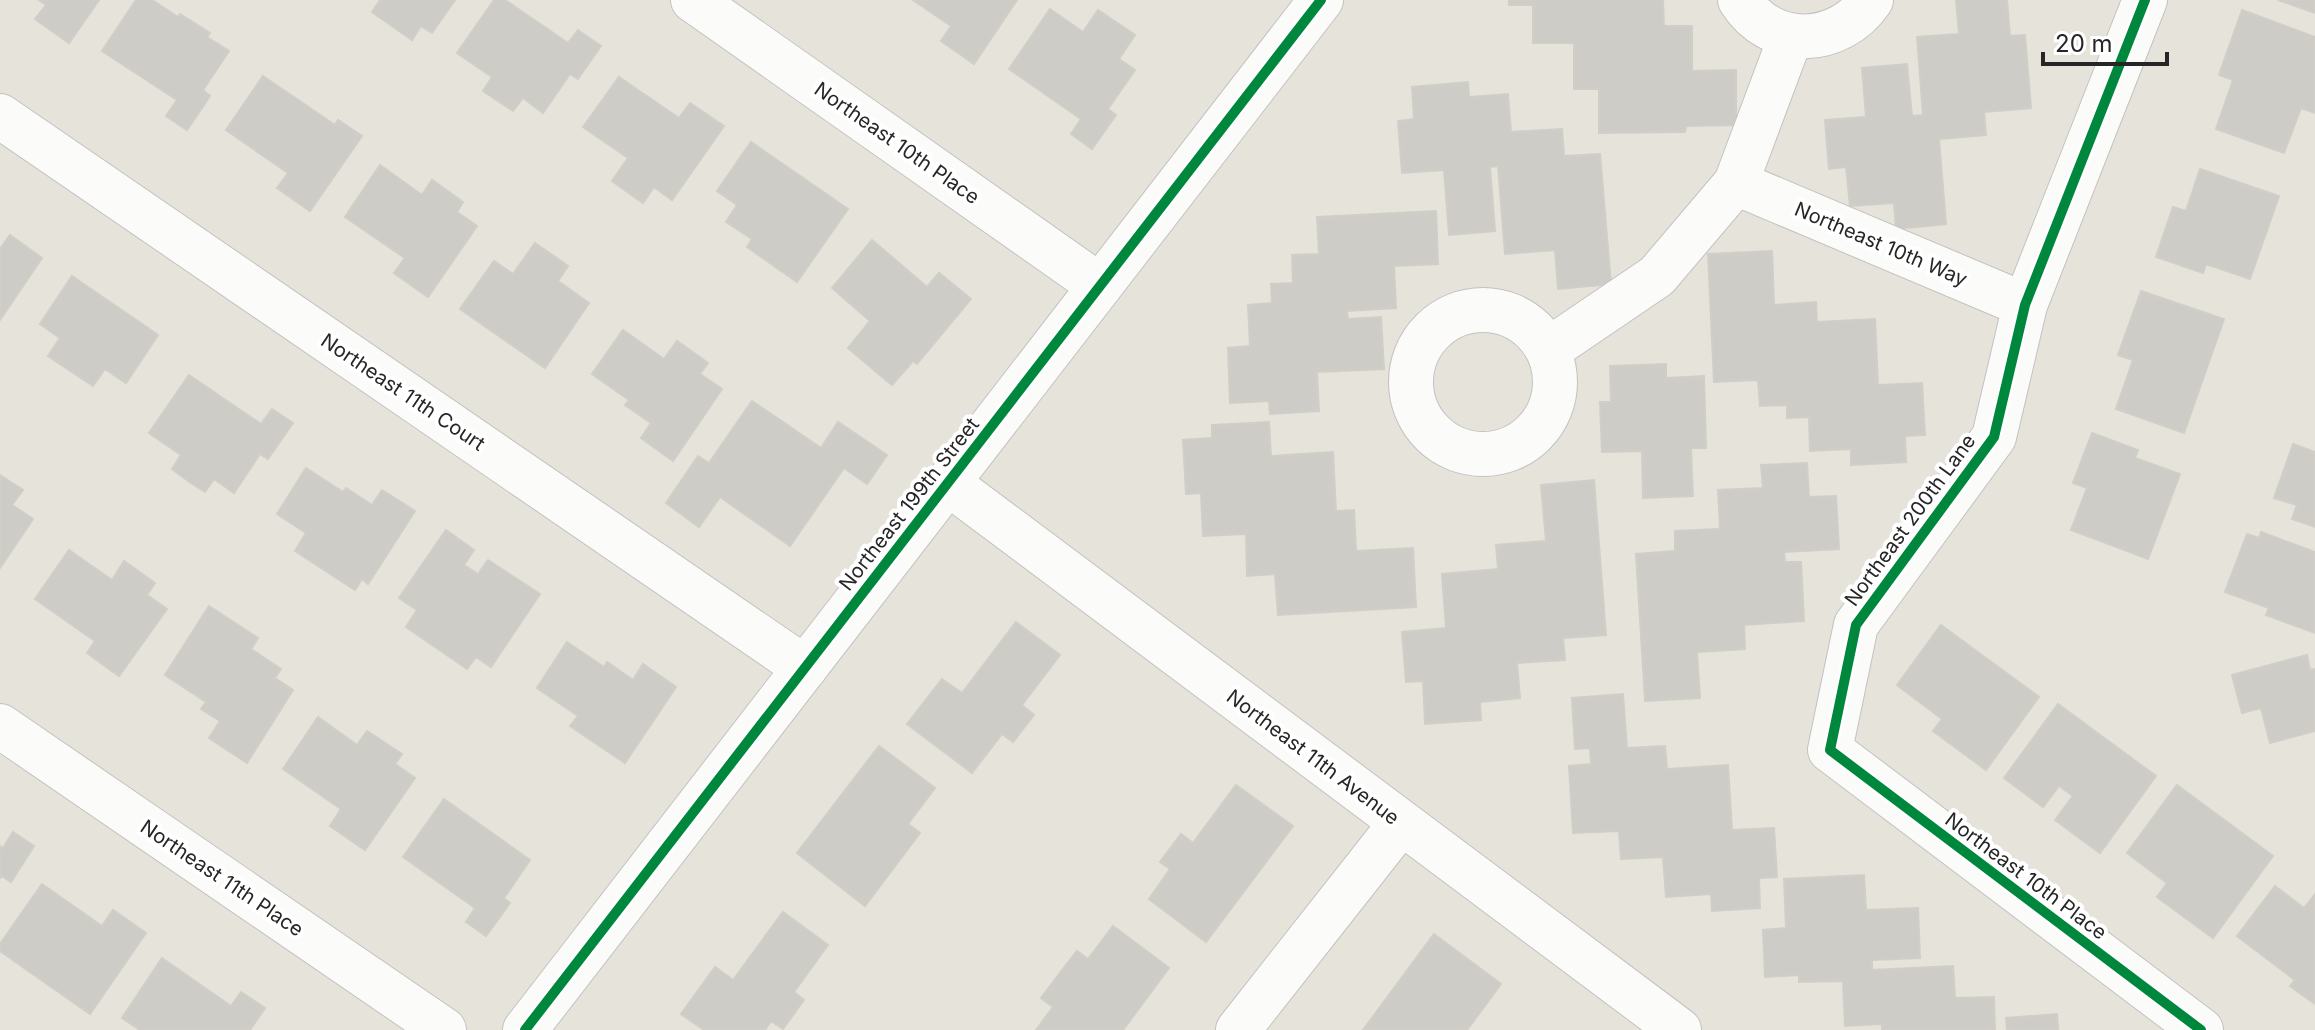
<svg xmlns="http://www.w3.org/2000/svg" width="2315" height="1030" font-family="Inter,sans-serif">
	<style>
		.building { fill: #ceccc7; stroke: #d1cec8; stroke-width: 2 }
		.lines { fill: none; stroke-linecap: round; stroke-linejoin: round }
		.minor-casing { stroke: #c3c2c1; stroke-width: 46 }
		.tertiary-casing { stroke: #c3c2c1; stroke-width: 46 }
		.minor { stroke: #fbfbfa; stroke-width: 44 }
		.tertiary { stroke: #fbfbfa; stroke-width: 44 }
		.cycleway-casing { stroke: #fff; stroke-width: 15 }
		.cycleway { stroke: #00873e; stroke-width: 10 }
		.labels { text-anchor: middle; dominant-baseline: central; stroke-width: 8; stroke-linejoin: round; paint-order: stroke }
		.street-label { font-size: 20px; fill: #262626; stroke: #fff }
	</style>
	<rect width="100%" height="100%" fill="#e6e3db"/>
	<!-- building -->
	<g class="building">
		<polygon points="39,0 99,0 69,43 35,19 46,5"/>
		<polygon points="136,0 152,0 178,17 180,14 210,33 207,37 229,51 203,90 210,96 187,130 166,116 177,100 102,51"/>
		<polygon points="380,0 455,0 432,33 421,26 412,40 372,12"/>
		<polygon points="494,0 505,0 568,43 578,30 601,46 578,79 570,74 543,113 523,98 513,111 483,91 492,77 457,53"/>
		<polygon points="913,0 1017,0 974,64 941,41 951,26"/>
		<polygon points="1509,0 1663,0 1664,26 1692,26 1692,71 1736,70 1736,125 1686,126 1685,132 1599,133 1599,89 1574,89 1574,43 1533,43 1533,5 1509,5"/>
		<polygon points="1956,0 2007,0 2010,36 2025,35 2031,108 1984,112 1986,135 1939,139 1946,224 1896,229 1894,203 1850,206 1846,167 1829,169 1825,120 1866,117 1862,68 1907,64 1912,116 1923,115 1917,37 1959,34"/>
		<polygon points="2278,0 2315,0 2315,13"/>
		<polygon points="1050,9 1083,32 1098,10 1135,35 1119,59 1135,70 1108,109 1116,115 1092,149 1071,134 1081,119 1009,69"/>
		<polygon points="2242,10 2315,37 2315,113 2301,108 2284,153 2216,129 2233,80 2219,75"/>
		<polygon points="263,76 335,125 338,120 362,136 310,211 277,188 288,173 226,130"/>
		<polygon points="619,77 679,118 690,103 724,126 672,200 654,187 643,203 612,181 628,158 583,127"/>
		<polygon points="1468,82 1469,97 1508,94 1511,132 1562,129 1564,156 1600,154 1611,284 1558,289 1555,250 1505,254 1498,166 1490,167 1495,231 1449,235 1444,170 1402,173 1398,121 1414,119 1412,87"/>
		<polygon points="751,142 848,209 797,282 747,247 752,239 726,222 737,205 717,191"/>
		<polygon points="380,165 422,195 432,180 463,202 457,212 477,226 428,297 394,273 405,258 345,217"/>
		<polygon points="2200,169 2279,196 2250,279 2206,264 2203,273 2156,257 2173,207 2186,211"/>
		<polygon points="1436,211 1438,264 1394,266 1396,308 1347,311 1348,319 1381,317 1384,369 1317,372 1319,411 1270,414 1269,401 1230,403 1228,348 1250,346 1248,305 1272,303 1271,284 1293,283 1292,255 1319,254 1317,217"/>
		<polygon points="10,235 42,258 0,320 0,249"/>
		<polygon points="872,240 927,287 939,273 971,299 917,364 913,361 892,385 848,348 870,321 832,288"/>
		<polygon points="535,243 568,266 558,281 589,303 545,368 460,309 494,261 513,274"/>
		<polygon points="1772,251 1774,305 1816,302 1817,322 1875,319 1878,385 1922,383 1925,435 1905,436 1906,462 1851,465 1851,449 1810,451 1809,417 1787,418 1787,405 1760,406 1758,380 1714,382 1708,254"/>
		<polygon points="72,276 158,335 126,383 105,369 93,386 48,356 60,338 40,324"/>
		<polygon points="2141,291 2224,319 2184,433 2116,409 2133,360 2118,355"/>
		<polygon points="623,330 664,359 677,341 708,363 700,374 722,389 673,461 641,438 651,423 625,405 629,400 592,374"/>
		<polygon points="1666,364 1666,378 1704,376 1706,448 1691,448 1693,496 1643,498 1642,451 1602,452 1600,402 1611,402 1610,366"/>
		<polygon points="189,375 261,424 272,409 293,423 268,459 260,454 234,493 214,479 205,492 188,481 172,469 181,455 149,433"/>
		<polygon points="752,401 821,448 838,422 887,455 867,484 844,468 790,546 720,497 699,527 666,503 698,456 709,463"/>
		<polygon points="1269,422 1271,456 1333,452 1336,511 1354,510 1356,551 1413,548 1416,607 1278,615 1275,574 1247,576 1246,534 1203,536 1201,493 1186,494 1183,440 1212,438 1212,425"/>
		<polygon points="2092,433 2138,450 2135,458 2180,474 2148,559 2071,530 2087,488 2073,483"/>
		<polygon points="2293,444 2315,452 2315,527 2292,519 2297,505 2274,498"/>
		<polygon points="1807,463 1809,497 1836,496 1839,549 1784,552 1785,562 1801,562 1804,621 1744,625 1745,649 1697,652 1700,698 1645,701 1636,554 1675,551 1675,531 1720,529 1718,490 1763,488 1761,465"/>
		<polygon points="306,468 343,492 346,488 372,505 382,490 415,511 368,584 362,579 355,590 295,551 306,533 277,514"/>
		<polygon points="0,475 23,490 12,505 33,519 0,568"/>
		<polygon points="1594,480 1606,635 1563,638 1565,660 1517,663 1520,698 1480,702 1481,720 1425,724 1423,681 1406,682 1402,632 1446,628 1442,574 1498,569 1496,545 1546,541 1541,485"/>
		<polygon points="446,530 474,550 464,565 478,574 488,560 540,594 491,667 476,657 467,669 406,627 417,610 399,598"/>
		<polygon points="2261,532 2315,552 2315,633 2266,615 2269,608 2225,592 2247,534 2259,538"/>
		<polygon points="69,550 112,580 124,561 155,583 147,595 167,609 119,676 87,653 95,641 35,599"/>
		<polygon points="209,606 258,638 251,649 281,669 275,678 293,690 247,763 209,738 220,721 201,709 206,702 165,675"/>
		<polygon points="1016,622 1060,655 1022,705 1034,715 1013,742 1002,734 972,773 907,724 942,679 962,693"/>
		<polygon points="1941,625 2039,697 1986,770 1933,731 1942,719 1897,685"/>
		<polygon points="567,642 604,667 607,662 633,680 643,664 676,687 625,763 570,726 578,716 537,688"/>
		<polygon points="2307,655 2310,670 2315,669 2315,731 2270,743 2261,708 2242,713 2232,675"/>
		<polygon points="1623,694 1627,748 1665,746 1667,769 1728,765 1732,830 1774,828 1777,877 1759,878 1760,908 1712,911 1711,894 1666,897 1663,857 1621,859 1619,831 1573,833 1569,766 1591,764 1590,748 1575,749 1572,698"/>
		<polygon points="2058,704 2156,776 2100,853 2055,820 2073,796 2059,786 2043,807 2004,778"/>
		<polygon points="318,717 357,745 367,731 402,754 395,764 415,778 365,850 330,826 341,809 283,769"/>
		<polygon points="879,746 935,788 908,824 920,833 865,906 797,853"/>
		<polygon points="1236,785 1293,826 1206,942 1149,899 1170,869 1160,862 1181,834 1193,843"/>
		<polygon points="2177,785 2273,856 2213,938 2157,897 2167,883 2127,853"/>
		<polygon points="444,799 530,860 504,898 510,903 486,936 466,922 475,908 403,857"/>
		<polygon points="13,832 34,846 11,882 2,876 0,878 0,846 3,848"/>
		<polygon points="1864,875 1866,910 1918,908 1920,958 1872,960 1872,970 1953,966 1955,998 1994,997 1995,1030 1882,1030 1882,1024 1845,1026 1843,981 1799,982 1799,975 1765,977 1763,930 1786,928 1784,879"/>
		<polygon points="42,884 102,926 113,910 146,933 90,1014 0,951 0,944"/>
		<polygon points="2275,886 2304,908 2315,894 2315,1004 2290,986 2295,980 2237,936"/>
		<polygon points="783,912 828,945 794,992 804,1000 783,1029 771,1021 765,1030 704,1030 681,1014 715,967 733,980"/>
		<polygon points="1113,926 1169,968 1123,1030 1036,1030 1053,1007 1041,998 1059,974 1077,951 1088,959"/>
		<polygon points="1434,934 1501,984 1467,1030 1363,1030"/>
		<polygon points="162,958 231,1006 241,992 265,1008 250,1030 140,1030 122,1018"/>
		<polygon points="2057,1014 2058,1030 2007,1030 2006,1018"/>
	</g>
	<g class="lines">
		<defs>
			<g id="minor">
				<polyline points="693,0 1100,286"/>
				<path d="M1740 0C1771 50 1839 47 1871 0"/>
				<polyline points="2145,0 2025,305 1994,437 1856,625 1830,750 2201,1030"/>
				<polyline points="0,116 805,668"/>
				<polyline points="1736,183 2025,305"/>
				<circle cx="1483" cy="382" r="72"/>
				<polyline points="1548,350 1657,276 1736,183 1791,36"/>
				<polyline points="948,483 1679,1030"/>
				<polyline points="0,726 444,1030"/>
				<polyline points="1238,1030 1401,823"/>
			</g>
			<polyline id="tertiary" points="525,1030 1321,0"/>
		</defs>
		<!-- minor casing -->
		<use href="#minor" class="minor-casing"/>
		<!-- tertiary casing -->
		<use href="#tertiary" class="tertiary-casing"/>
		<!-- minor -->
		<use href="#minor" class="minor"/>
		<!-- tertiary -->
		<use href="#tertiary" class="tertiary"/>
		<defs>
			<g id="cycleway">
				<polyline points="2145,0 2025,305 1994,437 1856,625 1830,750 2201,1030"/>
				<polyline points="525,1030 1321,0"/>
			</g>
		</defs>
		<!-- cycleway casing -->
		<use href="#cycleway" class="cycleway-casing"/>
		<!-- cycleway -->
		<use href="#cycleway" class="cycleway"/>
	</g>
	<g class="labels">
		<!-- street labels -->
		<g class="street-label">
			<text transform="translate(897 143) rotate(35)">Northeast 10th Place</text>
			<text transform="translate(1881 244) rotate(23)">Northeast 10th Way</text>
			<text transform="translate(403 392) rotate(34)">Northeast 11th Court</text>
			<text transform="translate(909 504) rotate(-52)">Northeast 199th Street</text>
			<text transform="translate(1910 520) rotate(-54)">Northeast 200th Lane</text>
			<text transform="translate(1313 757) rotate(37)">Northeast 11th Avenue</text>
			<text transform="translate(2026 876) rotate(37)">Northeast 10th Place</text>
			<text transform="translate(222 878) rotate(34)">Northeast 11th Place</text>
		</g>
	</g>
	<!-- scale -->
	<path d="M2043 52v12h124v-12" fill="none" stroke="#262626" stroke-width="4"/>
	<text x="2055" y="52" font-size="24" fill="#262626" stroke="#ffffff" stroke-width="6" paint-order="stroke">20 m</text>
</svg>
